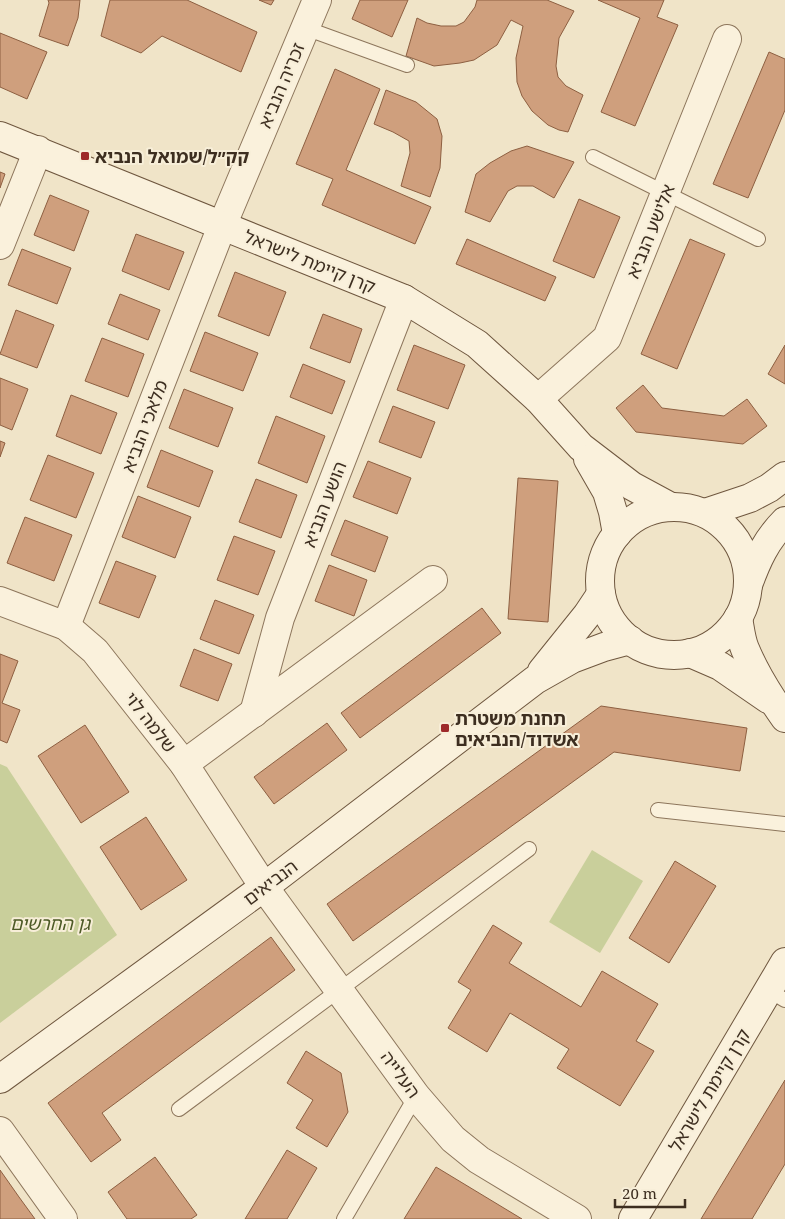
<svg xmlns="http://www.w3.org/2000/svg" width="785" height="1219" font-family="'Noto Serif','Noto Sans Hebrew',serif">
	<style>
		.green { fill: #c9cf9b }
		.building { fill: #cf9f7d; stroke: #8d5f41 }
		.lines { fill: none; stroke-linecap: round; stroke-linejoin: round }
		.lane-casing { stroke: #8d765c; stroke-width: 16 }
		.street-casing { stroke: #8d765c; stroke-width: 30 }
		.secondary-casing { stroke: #6f573f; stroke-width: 30 }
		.lane { stroke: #faf1dc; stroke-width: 14 }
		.street { stroke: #faf1dc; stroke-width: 28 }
		.secondary { stroke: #faf1dc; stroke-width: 28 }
		.poi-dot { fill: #9e2a2b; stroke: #f7eed8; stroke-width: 2 }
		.labels { text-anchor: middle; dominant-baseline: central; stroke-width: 4; stroke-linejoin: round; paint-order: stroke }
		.street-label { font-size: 18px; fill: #3d2e20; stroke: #f7eed8 }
		.poi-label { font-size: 18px; font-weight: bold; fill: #3d2e20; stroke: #f7eed8; text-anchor: start }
		.park-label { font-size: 18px; font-style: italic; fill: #4d5a26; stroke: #f7eed8 }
	</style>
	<rect width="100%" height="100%" fill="#f0e4c8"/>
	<!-- green -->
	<g class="green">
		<polygon points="0,764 7,767 117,935 0,1023"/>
		<polygon points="592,850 643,881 600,953 549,922"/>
	</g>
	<!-- building -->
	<g class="building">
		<polygon points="48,0 80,0 78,18 68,46 39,36 49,3"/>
		<polygon points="110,0 187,0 257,32 241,72 162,36 141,53 101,36"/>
		<polygon points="259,0 274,0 271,5"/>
		<polygon points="360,0 408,0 392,37 352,19"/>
		<polygon points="477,0 547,0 574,11 559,38 556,66 558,77 566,86 583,95 568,132 559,130 548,125 532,111 522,96 517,82 516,58 523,26 511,20 497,45 474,60 460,63 434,66 406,56 417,18 427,23 441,26 456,26 464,22 475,7"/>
		<polygon points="598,0 664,0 657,17 678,25 635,126 601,112 640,18"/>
		<polygon points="0,33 47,52 27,99 0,87"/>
		<polygon points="769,52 785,59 785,110 748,198 713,184"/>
		<polygon points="335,69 380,89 346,170 431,207 415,244 322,205 333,179 296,164"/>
		<polygon points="386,90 416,102 437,119 442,136 440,168 430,197 401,186 410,153 409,141 393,132 374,124"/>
		<polygon points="527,146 574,162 554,198 533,186 517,186 508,191 490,222 465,212 476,174 490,163 511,151"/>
		<polygon points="0,172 5,174 0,188"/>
		<polygon points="50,195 89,211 74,251 34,235"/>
		<polygon points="579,199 620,217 594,278 553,261"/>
		<polygon points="136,234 184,252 169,290 122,271"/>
		<polygon points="467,239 556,277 545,301 456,264"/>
		<polygon points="690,239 725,254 677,369 641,354"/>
		<polygon points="22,249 71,268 57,304 8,285"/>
		<polygon points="235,272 286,292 269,336 218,316"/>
		<polygon points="120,294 160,310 148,340 108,324"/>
		<polygon points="16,310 54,325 37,368 0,354"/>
		<polygon points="323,314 362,329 350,363 310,348"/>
		<polygon points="205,332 258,353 243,391 190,371"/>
		<polygon points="102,338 144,354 128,397 85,381"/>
		<polygon points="414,345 465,365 448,409 397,390"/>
		<polygon points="785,345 785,384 768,374"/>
		<polygon points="303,364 345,381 332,414 290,397"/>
		<polygon points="0,378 28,389 12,430 0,425"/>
		<polygon points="643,385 662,408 724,416 747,399 767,426 743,444 636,432 616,408"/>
		<polygon points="184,389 233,408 218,447 169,428"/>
		<polygon points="71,395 117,413 101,454 56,436"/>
		<polygon points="393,406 435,422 421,458 379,442"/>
		<polygon points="276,416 325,436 307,483 258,463"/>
		<polygon points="0,441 5,443 0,457"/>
		<polygon points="161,450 213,471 199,507 147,487"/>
		<polygon points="48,455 94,473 76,518 30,500"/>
		<polygon points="368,461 411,478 397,514 353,497"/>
		<polygon points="518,478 558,481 548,622 508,619"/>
		<polygon points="256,479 297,495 281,538 239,522"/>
		<polygon points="138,496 191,517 175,558 122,537"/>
		<polygon points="25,517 72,535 54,581 7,563"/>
		<polygon points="345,520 388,537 375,572 331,555"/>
		<polygon points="234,536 275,551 258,595 217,580"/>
		<polygon points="116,561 156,576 139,618 99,603"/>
		<polygon points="329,565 367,580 354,616 315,601"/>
		<polygon points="215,600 254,615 239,654 200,639"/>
		<polygon points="482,608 501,633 360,738 341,713"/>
		<polygon points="194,649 232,664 218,701 180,686"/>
		<polygon points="0,654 18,661 2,703 20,710 7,743 0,740"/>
		<polygon points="601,706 747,728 740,771 614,752 353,941 327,904"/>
		<polygon points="327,723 347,750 274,804 254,777"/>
		<polygon points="85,725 129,792 81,823 38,756"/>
		<polygon points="146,817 187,880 141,910 100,847"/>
		<polygon points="675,861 716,886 669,963 629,938"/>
		<polygon points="493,925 522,943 509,963 581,1007 602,971 658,1004 636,1041 654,1051 620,1106 557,1068 569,1049 510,1013 487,1052 448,1028 471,990 458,982"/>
		<polygon points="271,937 295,970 102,1113 121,1140 91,1162 48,1103"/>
		<polygon points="306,1051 341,1073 348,1112 327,1147 296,1128 313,1100 287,1083"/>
		<polygon points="785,1080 785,1164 752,1219 701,1219"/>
		<polygon points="287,1150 317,1168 287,1219 245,1219"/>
		<polygon points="155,1157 197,1215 191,1219 127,1219 108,1192"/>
		<polygon points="436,1167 522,1219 404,1219"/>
		<polygon points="0,1170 19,1197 35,1219 0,1219"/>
	</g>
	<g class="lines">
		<defs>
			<g id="lane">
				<polyline points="305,28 407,65"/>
				<polyline points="593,157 758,239"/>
				<polyline points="658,810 785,824"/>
				<polyline points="768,990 785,1000"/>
				<polyline points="179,1109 529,849"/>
				<polyline points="344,1219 416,1096"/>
			</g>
			<g id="street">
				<polyline points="0,245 38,150"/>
				<polyline points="538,399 607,338 727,39"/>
				<polyline points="0,601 66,626 95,651 184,764 264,887 416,1096 453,1139 479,1160 577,1219"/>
				<polyline points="66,626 222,226 317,0"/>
				<polyline points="254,713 280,618 404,299"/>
				<polyline points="184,764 433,580"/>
				<polyline points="0,1131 63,1219"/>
			</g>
			<g id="secondary">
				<polyline points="0,136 404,299 477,344 538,399 581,447 632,486 669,506"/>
				<polyline points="588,459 607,492 613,512 617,534"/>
				<circle cx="674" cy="581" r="74"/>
				<polyline points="705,513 750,498 769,488 785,476"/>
				<path d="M748 585C757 560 766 540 785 521"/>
				<path d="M738 618C740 628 741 640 745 649 755 673 770 697 785 718"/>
				<polyline points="690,653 720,666 768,699"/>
				<polyline points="542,671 587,615 601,594"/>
				<polyline points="0,1079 264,887 535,680 572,659 604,647 630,640"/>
				<polyline points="633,1219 785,962"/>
			</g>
		</defs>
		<!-- lane casing -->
		<use href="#lane" class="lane-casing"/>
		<!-- street casing -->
		<use href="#street" class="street-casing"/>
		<!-- secondary casing -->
		<use href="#secondary" class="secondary-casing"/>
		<!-- lane -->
		<use href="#lane" class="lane"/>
		<!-- street -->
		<use href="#street" class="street"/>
		<!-- secondary -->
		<use href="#secondary" class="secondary"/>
	</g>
	<!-- markers -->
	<g class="poi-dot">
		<rect x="80" y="151" width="10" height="10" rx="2.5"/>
		<rect x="440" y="723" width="10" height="10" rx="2.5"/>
	</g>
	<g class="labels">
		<!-- street labels -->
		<g class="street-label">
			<text transform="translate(281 85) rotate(-67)">זכריה הנביא</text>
			<text transform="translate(650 231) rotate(-68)">אלישע הנביא</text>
			<text transform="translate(310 261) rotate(22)">קרן קיימת לישראל</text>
			<text transform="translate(144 426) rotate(-69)">מלאכי הנביא</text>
			<text transform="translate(324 504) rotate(-69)">הושע הנביא</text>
			<text transform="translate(151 722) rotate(52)">שלמה לוי</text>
			<text transform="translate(270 882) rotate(-37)">הנביאים</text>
			<text transform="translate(401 1074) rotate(54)">העלייה</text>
			<text transform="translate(709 1090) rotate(-59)">קרן קיימת לישראל</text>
		</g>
		<!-- poi labels -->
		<g class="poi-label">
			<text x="95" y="156">קק״ל/שמואל הנביא</text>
			<text x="455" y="718">תחנת משטרת<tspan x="455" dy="21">אשדוד/הנביאים</tspan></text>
		</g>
		<!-- park labels -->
		<g class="park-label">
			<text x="50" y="923">גן החרשים</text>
		</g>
	</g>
	<!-- scale -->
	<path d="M615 1199v8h70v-8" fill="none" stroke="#3d2e20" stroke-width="2.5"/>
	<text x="622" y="1199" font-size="15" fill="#3d2e20" stroke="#f7eed8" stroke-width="4" paint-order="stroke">20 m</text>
</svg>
